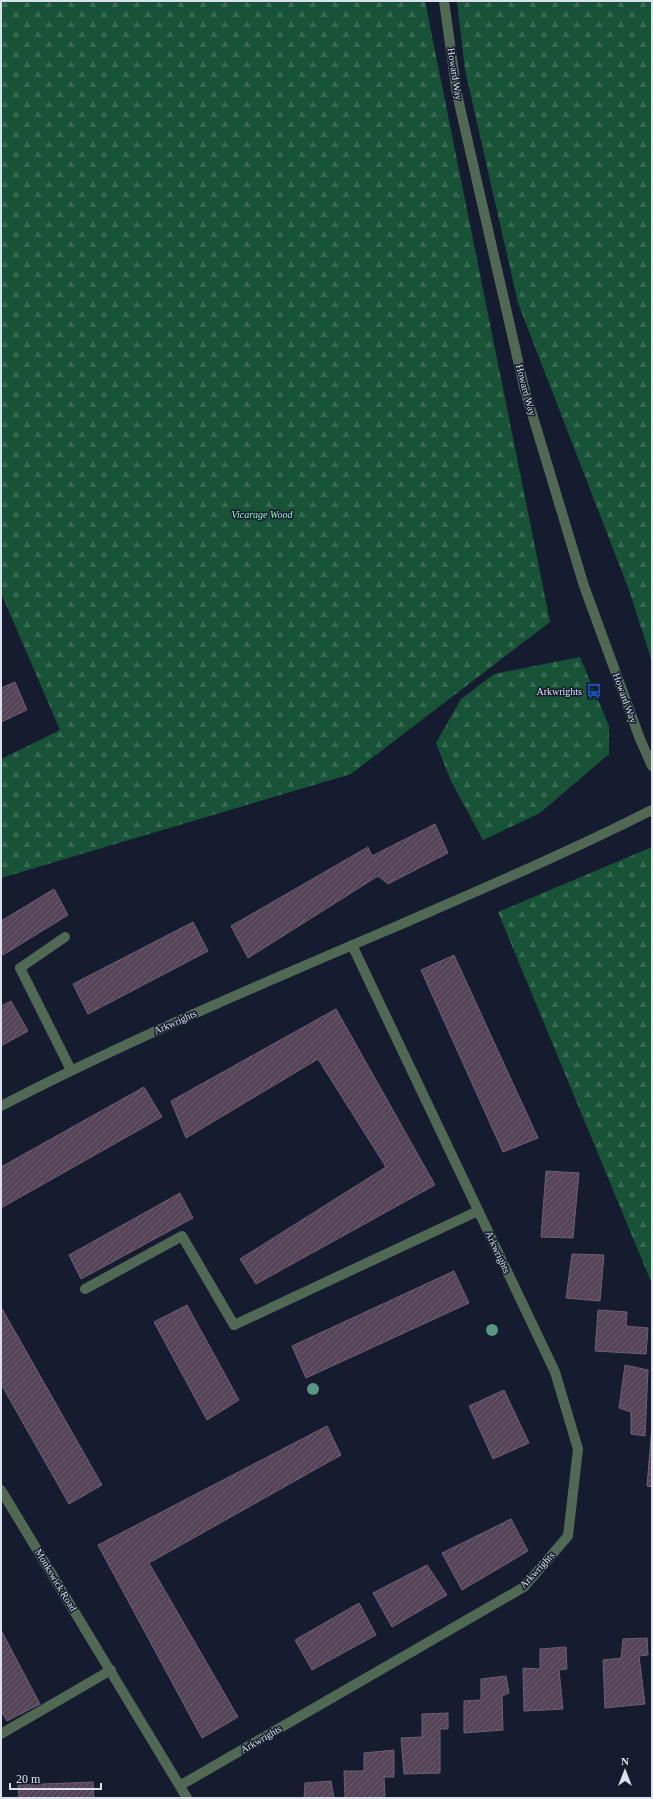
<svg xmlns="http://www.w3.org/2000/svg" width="653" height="1799" font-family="Georgia,serif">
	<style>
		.forest { fill: url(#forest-firs) }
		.building { fill: url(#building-hatch); stroke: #705e72 }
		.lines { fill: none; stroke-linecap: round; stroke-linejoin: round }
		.service { stroke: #516854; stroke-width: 10 }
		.minor { stroke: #516854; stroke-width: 10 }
		.tertiary { stroke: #516854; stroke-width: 10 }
		.tree { fill: #5a9680 }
		.labels { text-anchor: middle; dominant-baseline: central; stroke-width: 3; stroke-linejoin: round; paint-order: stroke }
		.street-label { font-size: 10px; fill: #dce1ee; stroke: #151c2f }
		.park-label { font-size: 10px; font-style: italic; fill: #92fac2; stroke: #151c2f }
		.poi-label { font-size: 10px; fill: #dce1ee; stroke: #151c2f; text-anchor: end }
	</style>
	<defs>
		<pattern id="forest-firs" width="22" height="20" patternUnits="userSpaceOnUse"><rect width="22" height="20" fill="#185337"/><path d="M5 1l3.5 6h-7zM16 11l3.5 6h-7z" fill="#396b54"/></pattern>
		<pattern id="building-hatch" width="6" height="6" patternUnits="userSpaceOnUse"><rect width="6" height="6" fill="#554457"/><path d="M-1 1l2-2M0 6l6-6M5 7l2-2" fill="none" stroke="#6d5f6f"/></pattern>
	</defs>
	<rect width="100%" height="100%" fill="#151c2f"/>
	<!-- forest -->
	<g class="forest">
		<polygon points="1,1 425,1 550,622 351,774 1,878 1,759 60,730 1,593"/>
		<polygon points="457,1 652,1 652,662 629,590 518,303 465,70"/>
		<polygon points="580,657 609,726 609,754 540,813 483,840 451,781 436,743 461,699 494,674"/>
		<polygon points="652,847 652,1284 498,912"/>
	</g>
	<!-- building -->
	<g class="building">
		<polygon points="15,682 27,710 1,722 1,688"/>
		<polygon points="435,824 448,853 388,884 378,876 248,958 231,926 368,847 372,856"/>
		<polygon points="54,889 68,915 3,955 1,951 1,921"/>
		<polygon points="193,922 208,951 88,1014 73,984"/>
		<polygon points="454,955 538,1138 503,1152 421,970"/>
		<polygon points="11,1001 28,1031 1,1046 1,1006"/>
		<polygon points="336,1009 435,1185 256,1284 240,1259 386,1167 318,1059 186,1138 171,1101"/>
		<polygon points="144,1087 162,1117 1,1208 1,1167"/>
		<polygon points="546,1171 579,1173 573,1238 541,1237"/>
		<polygon points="180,1193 193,1218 81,1279 69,1255"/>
		<polygon points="572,1254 604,1255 600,1301 566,1298"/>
		<polygon points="454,1271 469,1303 306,1378 292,1346"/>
		<polygon points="187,1305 239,1400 207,1420 154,1322"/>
		<polygon points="1,1307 102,1485 69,1504 1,1384"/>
		<polygon points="598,1310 627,1312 626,1326 648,1328 646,1354 595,1351"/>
		<polygon points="625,1365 648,1370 645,1436 631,1434 631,1412 619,1408"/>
		<polygon points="504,1390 529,1443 493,1459 469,1406"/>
		<polygon points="327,1426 341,1455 149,1563 238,1717 202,1738 98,1545"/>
		<polygon points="652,1426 652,1487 647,1486"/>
		<polygon points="511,1519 528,1551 462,1590 442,1553"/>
		<polygon points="427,1565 447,1595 392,1627 373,1593"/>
		<polygon points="359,1603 376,1635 312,1670 295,1640"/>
		<polygon points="1,1630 40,1704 7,1721 1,1711"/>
		<polygon points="647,1638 648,1655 639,1656 645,1704 605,1708 603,1660 621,1658 623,1639"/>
		<polygon points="566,1647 567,1669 559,1670 563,1709 524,1711 523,1668 540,1669 540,1649"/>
		<polygon points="506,1676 509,1693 502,1696 503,1730 464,1733 464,1701 481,1700 481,1679"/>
		<polygon points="448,1713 448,1729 440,1729 440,1773 404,1774 401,1738 422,1737 422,1714"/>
		<polygon points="394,1750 394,1777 384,1777 385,1798 345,1798 344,1771 364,1771 364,1753"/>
		<polygon points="331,1781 334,1798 304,1798 305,1783"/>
		<polygon points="93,1782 94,1798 19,1798 18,1785"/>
	</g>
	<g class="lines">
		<!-- service -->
		<g class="service">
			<polyline points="65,937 20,968 71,1070"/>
			<polyline points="85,1289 182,1236 234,1325"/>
		</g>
		<!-- minor -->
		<g class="minor">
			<path d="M1 1106C130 1039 264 983 397 926 482 889 569 852 652 810"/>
			<polyline points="234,1325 478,1211"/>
			<polyline points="1,1490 187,1798"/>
			<polyline points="1,1734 111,1670"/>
			<polyline points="181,1785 524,1587 568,1536 578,1449 555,1372 352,945"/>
		</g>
		<!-- tertiary -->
		<polyline class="tertiary" points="444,1 457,94 524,387 584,586 640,739 652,766"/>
	</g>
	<!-- trees -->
	<g class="tree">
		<circle cx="492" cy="1330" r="6"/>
		<circle cx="313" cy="1389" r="6"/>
	</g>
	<!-- icons -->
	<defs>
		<symbol id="bus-bare" viewBox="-9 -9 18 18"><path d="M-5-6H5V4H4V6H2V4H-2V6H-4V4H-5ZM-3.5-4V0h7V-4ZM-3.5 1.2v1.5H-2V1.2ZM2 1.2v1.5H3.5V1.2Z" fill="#1a4fb4" stroke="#151c2f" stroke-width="2.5" paint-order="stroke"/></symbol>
	</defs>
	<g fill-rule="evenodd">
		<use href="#bus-bare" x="583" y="680" width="22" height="22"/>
	</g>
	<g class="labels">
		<!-- street labels -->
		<g class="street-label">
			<text transform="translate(455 74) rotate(81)">Howard Way</text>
			<text transform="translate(526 390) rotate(75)">Howard Way</text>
			<text transform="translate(625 698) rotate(70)">Howard Way</text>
			<text transform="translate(175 1022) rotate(-24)">Arkwrights</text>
			<text transform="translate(498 1252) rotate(65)">Arkwrights</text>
			<text transform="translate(537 1570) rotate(-47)">Arkwrights</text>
			<text transform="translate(56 1580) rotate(59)">Monkswick Road</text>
			<text transform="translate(261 1739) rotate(-30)">Arkwrights</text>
		</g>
		<!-- park labels -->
		<g class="park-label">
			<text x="262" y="514">Vicarage Wood</text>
		</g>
		<!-- poi labels -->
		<g class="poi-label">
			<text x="582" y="691">Arkwrights</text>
		</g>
	</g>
	<!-- border -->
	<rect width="653" height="1799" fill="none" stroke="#dce1ee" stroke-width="4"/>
	<!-- north arrow -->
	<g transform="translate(625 1771)" stroke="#151c2f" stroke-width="3" paint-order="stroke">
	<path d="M0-3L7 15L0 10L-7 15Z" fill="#dce1ee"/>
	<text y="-6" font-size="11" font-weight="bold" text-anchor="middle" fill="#dce1ee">N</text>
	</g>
	<!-- scale -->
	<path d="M10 1783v6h91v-6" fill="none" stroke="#dce1ee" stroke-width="2"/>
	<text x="16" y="1783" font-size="12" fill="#dce1ee" stroke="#151c2f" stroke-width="3" paint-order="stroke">20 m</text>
</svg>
